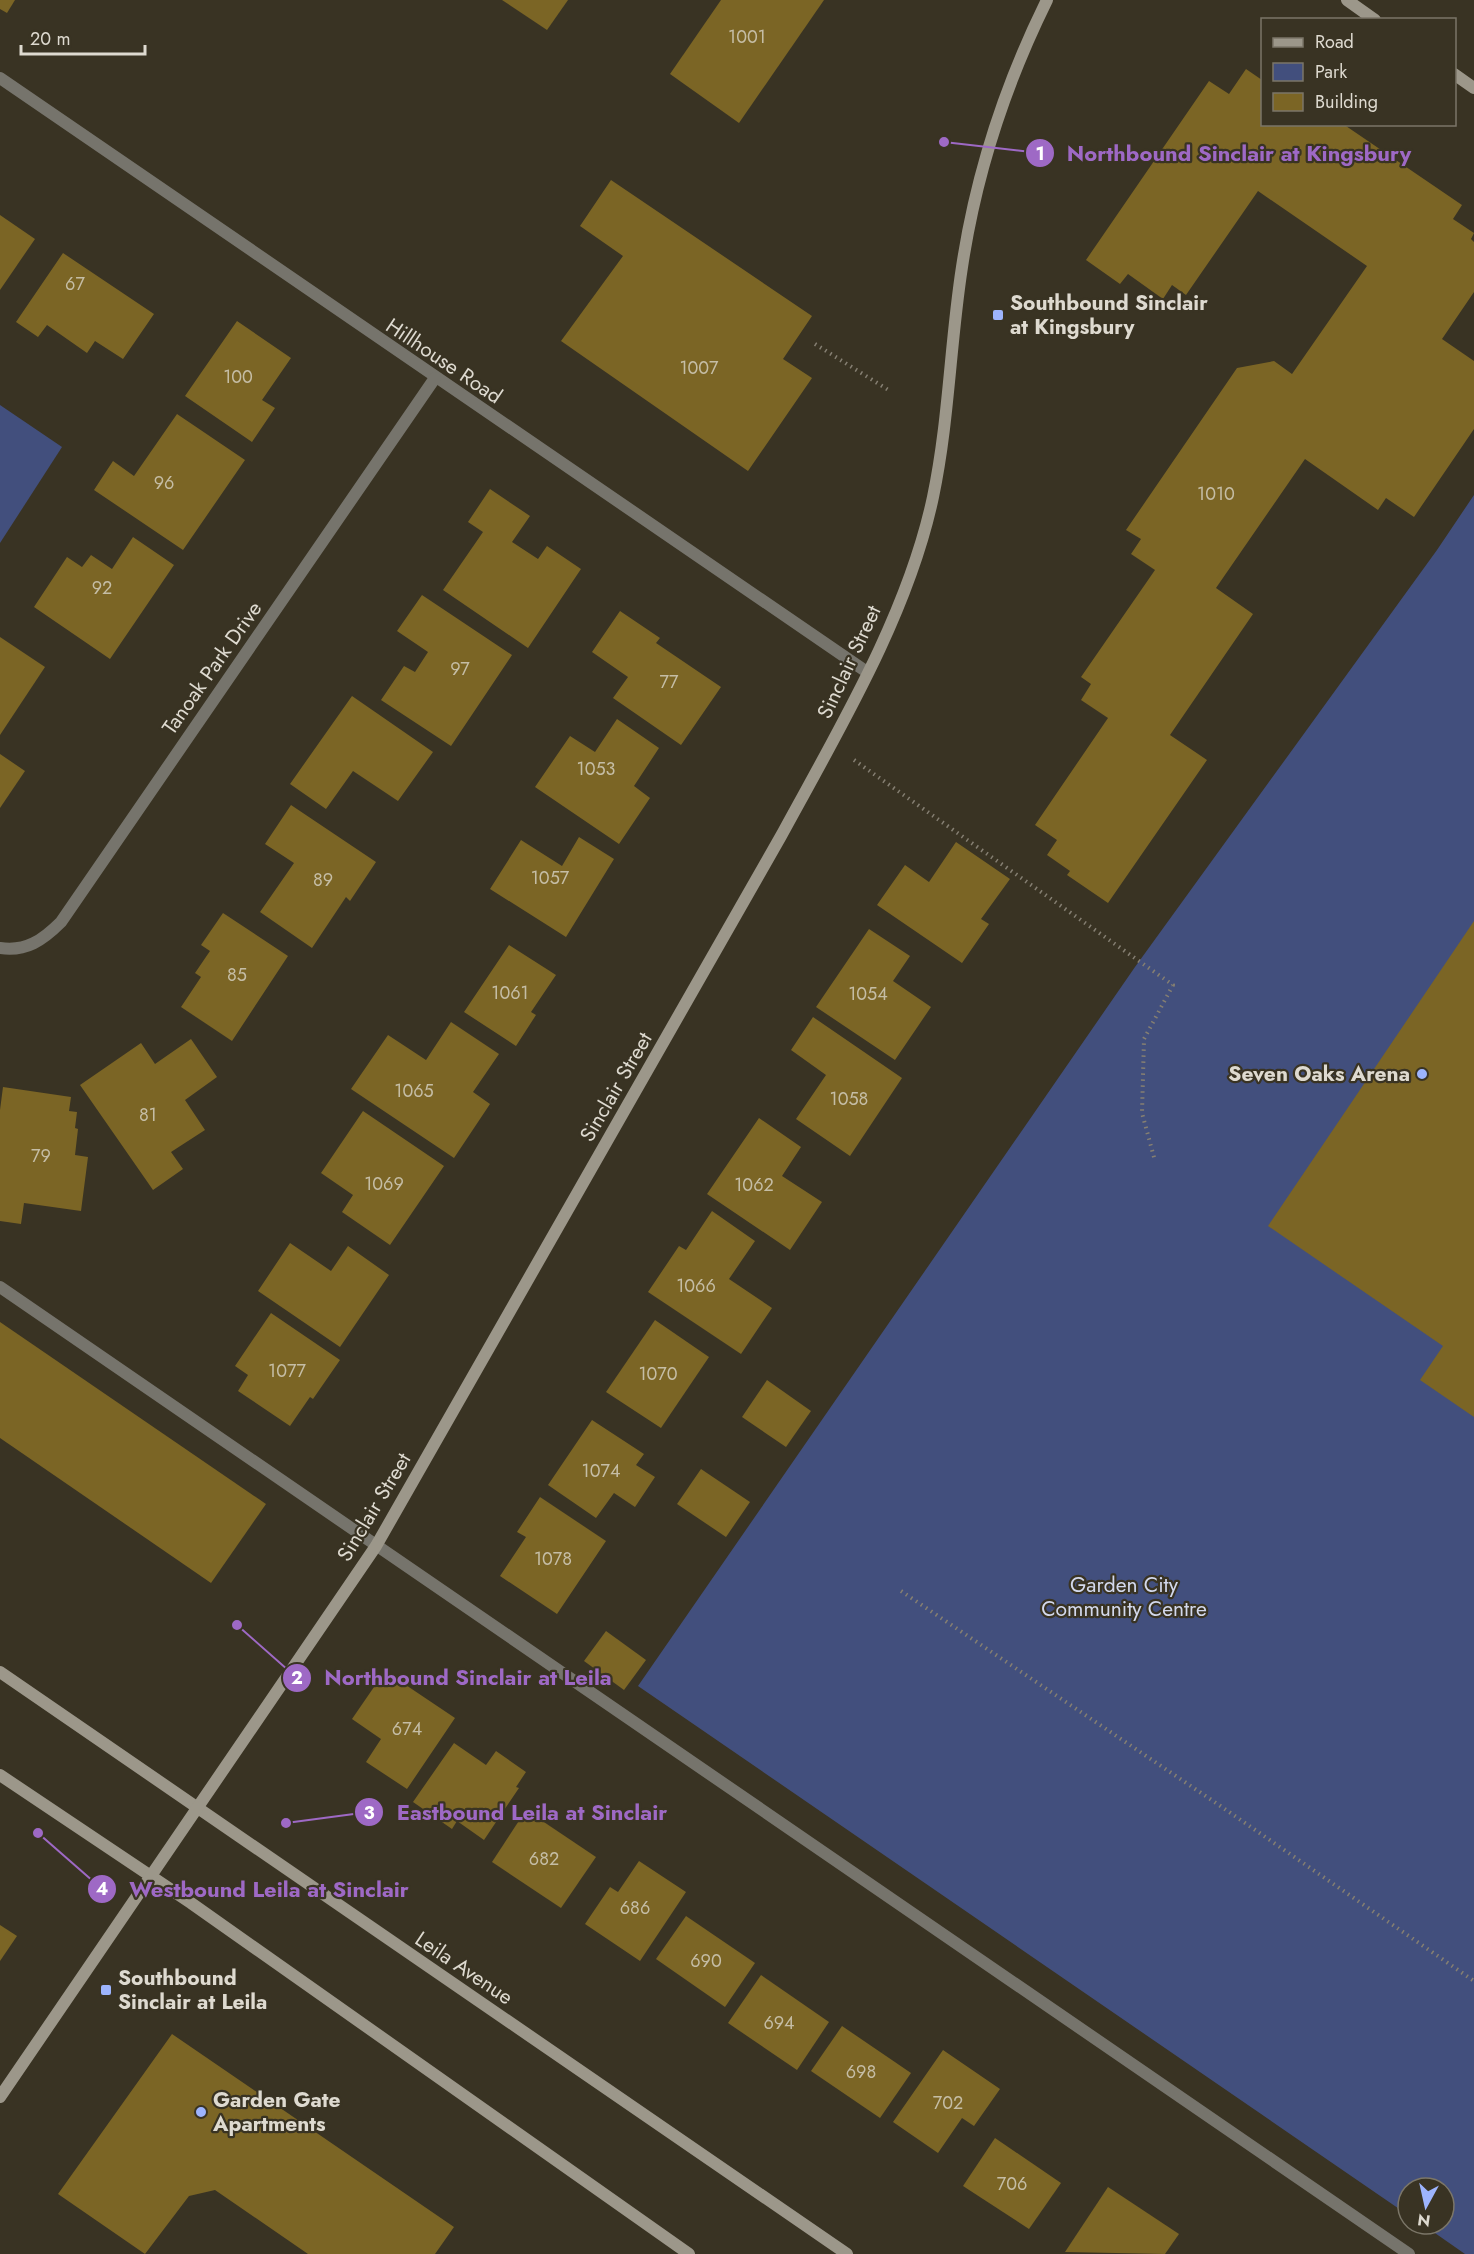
<svg xmlns="http://www.w3.org/2000/svg" width="1474" height="2254" viewBox="0 0 1474 2254" font-family="Jost,sans-serif">
	<style>
		.green { fill: #424f7d }
		.building { fill: #7b6525 }
		.lines { fill: none; stroke-linecap: round; stroke-linejoin: round }
		.path { stroke: #857f72; stroke-width: 4; stroke-dasharray: 1.5 4.5; stroke-linecap: butt }
		.lane { stroke: #76746c; stroke-width: 12 }
		.street { stroke: #76746c; stroke-width: 12 }
		.secondary { stroke: #9c978a; stroke-width: 12 }
		.poi-dot { fill: #9db4fd; stroke: #393323; stroke-width: 2 }
		.labels { text-anchor: middle; dominant-baseline: central; stroke-width: 4.5; stroke-linejoin: round; paint-order: stroke }
		.number-label { font-size: 18px; fill: #c5bda5 }
		.poi-label { font-size: 21px; font-weight: bold; fill: #dedad0; stroke: #393323; text-anchor: start }
		.street-label { font-size: 21px; fill: #dedad0; stroke: #393323 }
		.park-label { font-size: 21px; fill: #d3d9ed; stroke: #393323 }
		.leader { fill: none; stroke: #9e69c5; stroke-width: 2 }
		.callout-dot { fill: #9e69c5; stroke: #393323; stroke-width: 2 }
		.mark-label { font-size: 18px; text-anchor: middle; font-weight: bold; fill: #fff }
		.callout-label { font-size: 22px; text-anchor: middle; font-weight: bold; fill: #9e69c5; stroke: #393323; stroke-width: 4.5; stroke-linejoin: round; paint-order: stroke }
	</style>
	<rect width="100%" height="100%" fill="#393323"/>
	<!-- green -->
	<g class="green">
		<path d="M0,405L62,447L0,543Z"/>
		<path d="M1474,495V2254H1465L1422,2224H1444V2188H1408V2215L638,1686L1135,967L1437,550Z"/>
	</g>
	<!-- building -->
	<g class="building">
		<path d="M0,0H15L7,13L0,9Z"/>
		<path d="M502,0H568L547,30Z"/>
		<path d="M721,0H824L739,123L670,74Z"/>
		<path d="M1246,69L1262,80V124H1343L1462,205L1453,219L1474,233L1471,239L1474,242V292L1442,339L1474,361V429L1414,517L1386,498L1378,510L1305,459L1216,588L1253,614L1170,735L1207,760L1108,903L1067,875L1070,871L1047,855L1057,840L1035,825L1108,718L1081,700L1091,684L1081,677L1155,570L1131,554L1141,539L1126,530L1237,368L1274,361L1292,374L1367,266L1258,191L1186,295L1172,285L1163,299L1128,274L1120,284L1086,260L1209,81L1229,94Z"/>
		<path d="M611,180L812,316L783,359L812,378L748,471L561,341L623,256L580,226Z"/>
		<path d="M0,215L35,239L0,290Z"/>
		<path d="M63,253L154,314L123,359L95,341L87,353L47,325L38,337L16,322Z"/>
		<path d="M237,321L291,358L262,400L275,408L252,442L185,396Z"/>
		<path d="M177,414L245,460L183,550L94,490L113,461L134,476Z"/>
		<path d="M490,489L530,516L512,542L538,559L547,546L581,569L528,648L443,590L483,532L468,522Z"/>
		<path d="M133,537L174,565L110,659L34,607L67,557L82,567L91,555L112,569Z"/>
		<path d="M422,595L512,655L451,746L381,700L404,666L415,672L428,652L397,631Z"/>
		<path d="M620,611L660,638L656,643L721,687L681,745L613,698L628,677L592,652Z"/>
		<path d="M0,637L45,667L0,735Z"/>
		<path d="M352,696L433,752L398,801L353,771L326,809L290,784Z"/>
		<path d="M617,719L659,748L634,786L650,798L619,844L535,787L570,736L595,752Z"/>
		<path d="M0,754L25,771L0,808Z"/>
		<path d="M291,805L376,862L350,901L346,897L312,948L260,912L294,863L265,844Z"/>
		<path d="M579,837L614,859L566,937L490,889L521,840L562,866Z"/>
		<path d="M956,842L1010,879L981,919L989,924L962,963L877,905L905,865L929,882Z"/>
		<path d="M223,913L288,956L232,1041L181,1007L201,977L195,973L210,951L201,945Z"/>
		<path d="M1474,921V1417L1420,1380L1443,1346L1268,1226Z"/>
		<path d="M869,929L910,956L893,981L931,1007L895,1060L816,1007Z"/>
		<path d="M509,945L556,975L531,1012L536,1015L516,1046L464,1012Z"/>
		<path d="M813,1017L902,1078L850,1156L796,1119L826,1075L791,1050Z"/>
		<path d="M451,1022L499,1054L473,1092L490,1104L454,1158L351,1089L388,1035L426,1060Z"/>
		<path d="M191,1039L217,1077L185,1100L205,1130L171,1152L183,1169L153,1190L80,1085L141,1043L155,1064Z"/>
		<path d="M3,1087L71,1097L69,1111L77,1112L75,1128L78,1129L75,1155L88,1157L81,1211L24,1203L21,1224L0,1221V1110Z"/>
		<path d="M363,1111L444,1166L390,1245L342,1212L353,1195L321,1173Z"/>
		<path d="M759,1118L801,1147L782,1176L822,1202L790,1250L707,1194Z"/>
		<path d="M712,1211L755,1241L729,1279L772,1308L741,1354L648,1292L679,1246L686,1250Z"/>
		<path d="M290,1243L331,1271L348,1246L389,1275L340,1347L258,1291Z"/>
		<path d="M271,1313L340,1360L313,1399L310,1397L290,1426L238,1391L248,1375L235,1366Z"/>
		<path d="M655,1320L709,1357L661,1428L606,1392Z"/>
		<path d="M0,1322L266,1504L211,1583L0,1438Z"/>
		<path d="M767,1380L811,1411L786,1447L742,1417Z"/>
		<path d="M592,1420L644,1454L636,1465L655,1477L635,1507L614,1493L596,1518L548,1485Z"/>
		<path d="M701,1469L750,1502L726,1537L677,1504Z"/>
		<path d="M540,1497L606,1541L557,1614L500,1576L526,1537L517,1532Z"/>
		<path d="M606,1631L646,1660L624,1690L584,1661Z"/>
		<path d="M385,1671L455,1718L407,1789L366,1762L381,1739L352,1719Z"/>
		<path d="M454,1743L486,1765L496,1751L526,1772L516,1787L519,1788L484,1840L457,1821L452,1829L413,1802Z"/>
		<path d="M526,1810L596,1857L561,1908L492,1862Z"/>
		<path d="M639,1861L686,1892L640,1961L585,1924L610,1887L618,1892Z"/>
		<path d="M686,1916L755,1963L725,2007L656,1959Z"/>
		<path d="M0,1925L17,1936L0,1961Z"/>
		<path d="M761,1975L829,2022L797,2070L728,2023Z"/>
		<path d="M842,2026L911,2073L880,2118L811,2071Z"/>
		<path d="M172,2034L454,2227L435,2254H308L215,2190L189,2196L145,2254L58,2194Z"/>
		<path d="M943,2050L1000,2089L974,2126L962,2118L938,2153L893,2122Z"/>
		<path d="M995,2138L1061,2183L1029,2229L963,2186Z"/>
		<path d="M1108,2187L1179,2234L1165,2254L1065,2252Z"/>
	</g>
	<g class="lines">
		<!-- path -->
		<g class="path">
			<path d="M815,344L890,391"/>
			<path d="M854,760L1173,985L1144,1039L1142,1113L1155,1161"/>
			<path d="M901,1591L1219,1805L1474,1981"/>
		</g>
		<!-- lane -->
		<path class="lane" d="M0,1287L1409,2254"/>
		<!-- street -->
		<g class="street">
			<path d="M0,78L867,672"/>
			<path d="M0,948C26,952 43,940 61,922L435,378"/>
		</g>
		<!-- secondary -->
		<g class="secondary">
			<path d="M1347,0L1375,20"/>
			<path d="M1454,74L1474,88"/>
			<path d="M0,1672L847,2254"/>
			<path d="M0,1775L191,1903L689,2254"/>
			<path d="M0,2097L376,1546L781,836C838,731 908,615 933,497C949,421 950,344 962,267C976,174 1005,85 1047,0"/>
		</g>
	</g>
	<!-- markers -->
	<g class="poi-dot">
		<rect x="992" y="309" width="12" height="12" rx="3"/>
		<circle cx="1422" cy="1074" r="6"/>
		<rect x="100" y="1984" width="12" height="12" rx="3"/>
		<circle cx="201" cy="2112" r="6"/>
	</g>
	<g class="labels">
		<!-- number labels -->
		<g class="number-label">
			<text x="747" y="37">1001</text>
			<text x="75" y="284">67</text>
			<text x="699" y="368">1007</text>
			<text x="238" y="377">100</text>
			<text x="164" y="483">96</text>
			<text x="1216" y="494">1010</text>
			<text x="102" y="588">92</text>
			<text x="460" y="669">97</text>
			<text x="669" y="682">77</text>
			<text x="596" y="769">1053</text>
			<text x="550" y="878">1057</text>
			<text x="323" y="880">89</text>
			<text x="237" y="975">85</text>
			<text x="510" y="993">1061</text>
			<text x="868" y="994">1054</text>
			<text x="414" y="1091">1065</text>
			<text x="849" y="1099">1058</text>
			<text x="148" y="1115">81</text>
			<text x="41" y="1156">79</text>
			<text x="384" y="1184">1069</text>
			<text x="754" y="1185">1062</text>
			<text x="696" y="1286">1066</text>
			<text x="287" y="1371">1077</text>
			<text x="658" y="1374">1070</text>
			<text x="601" y="1471">1074</text>
			<text x="553" y="1559">1078</text>
			<text x="407" y="1729">674</text>
			<text x="544" y="1859">682</text>
			<text x="635" y="1908">686</text>
			<text x="706" y="1961">690</text>
			<text x="779" y="2023">694</text>
			<text x="861" y="2072">698</text>
			<text x="948" y="2103">702</text>
			<text x="1012" y="2184">706</text>
		</g>
		<!-- poi labels -->
		<g class="poi-label">
			<text x="1010" y="303">Southbound Sinclair<tspan x="1010" dy="24">at Kingsbury</tspan></text>
			<text x="1410" y="1074" text-anchor="end">Seven Oaks Arena</text>
			<text x="118" y="1978">Southbound<tspan x="118" dy="24">Sinclair at Leila</tspan></text>
			<text x="213" y="2100">Garden Gate<tspan x="213" dy="24">Apartments</tspan></text>
		</g>
		<!-- street labels -->
		<g class="street-label">
			<text transform="translate(444 361) rotate(34)">Hillhouse Road</text>
			<text transform="translate(849 662) rotate(-65)">Sinclair Street</text>
			<text transform="translate(212 668) rotate(-55)">Tanoak Park Drive</text>
			<text transform="translate(616 1087) rotate(-60)">Sinclair Street</text>
			<text transform="translate(374 1507) rotate(-59)">Sinclair Street</text>
			<text transform="translate(464 1968) rotate(34)">Leila Avenue</text>
		</g>
		<!-- park labels -->
		<g class="park-label">
			<text x="1124" y="1585">Garden City<tspan x="1124" dy="24">Community Centre</tspan></text>
		</g>
	</g>
	<!-- callouts -->
	<path class="leader" d="M944 142L1040 153M237 1625L297 1678M286 1823L369 1812M38 1833L102 1889"/>
	<g class="callout-dot">
		<circle cx="944" cy="142" r="6"/>
		<circle cx="237" cy="1625" r="6"/>
		<circle cx="286" cy="1823" r="6"/>
		<circle cx="38" cy="1833" r="6"/>
		<circle cx="1040" cy="153" r="15"/>
		<circle cx="297" cy="1678" r="15"/>
		<circle cx="369" cy="1812" r="15"/>
		<circle cx="102" cy="1889" r="15"/>
	</g>
	<g class="mark-label">
		<text x="1040" y="160">1</text>
		<text x="297" y="1684">2</text>
		<text x="369" y="1819">3</text>
		<text x="102" y="1895">4</text>
	</g>
	<g class="callout-label">
		<text x="1239" y="161">Northbound Sinclair at Kingsbury</text>
		<text x="468" y="1685">Northbound Sinclair at Leila</text>
		<text x="532" y="1820">Eastbound Leila at Sinclair</text>
		<text x="269" y="1897">Westbound Leila at Sinclair</text>
	</g>
	<!-- legend -->
	<rect x="1261" y="18" width="195" height="108" fill="#393323" stroke="#7b7668" stroke-width="1.5"/>
	<rect x="1273" y="38" width="30" height="9" fill="#9c978a" stroke="#7b7668" stroke-width="1.5"/>
	<text x="1315" y="48" font-size="18" fill="#dedad0">Road</text>
	<rect x="1273" y="63" width="30" height="18" fill="#424f7d" stroke="#7b7668" stroke-width="1.5"/>
	<text x="1315" y="78" font-size="18" fill="#dedad0">Park</text>
	<rect x="1273" y="93" width="30" height="18" fill="#7b6525" stroke="#7b7668" stroke-width="1.5"/>
	<text x="1315" y="108" font-size="18" fill="#dedad0">Building</text>
	<!-- north arrow -->
	<g transform="translate(1426 2206) rotate(188)"><circle r="28" fill="#393323" stroke="#7b7668" stroke-width="1.5"/>
	<path d="M0-4.5L10 22L0 15L-10 22Z" fill="#9db4fd"/>
	<text y="-9" font-size="16" font-weight="bold" text-anchor="middle" fill="#dedad0">N</text>
	</g>
	<!-- scale -->
	<path d="M21 45v9h124v-9" fill="none" stroke="#dedad0" stroke-width="3"/>
	<text x="30" y="45" font-size="18" fill="#dedad0" stroke="#393323" stroke-width="4.5" paint-order="stroke">20 m</text>
</svg>
